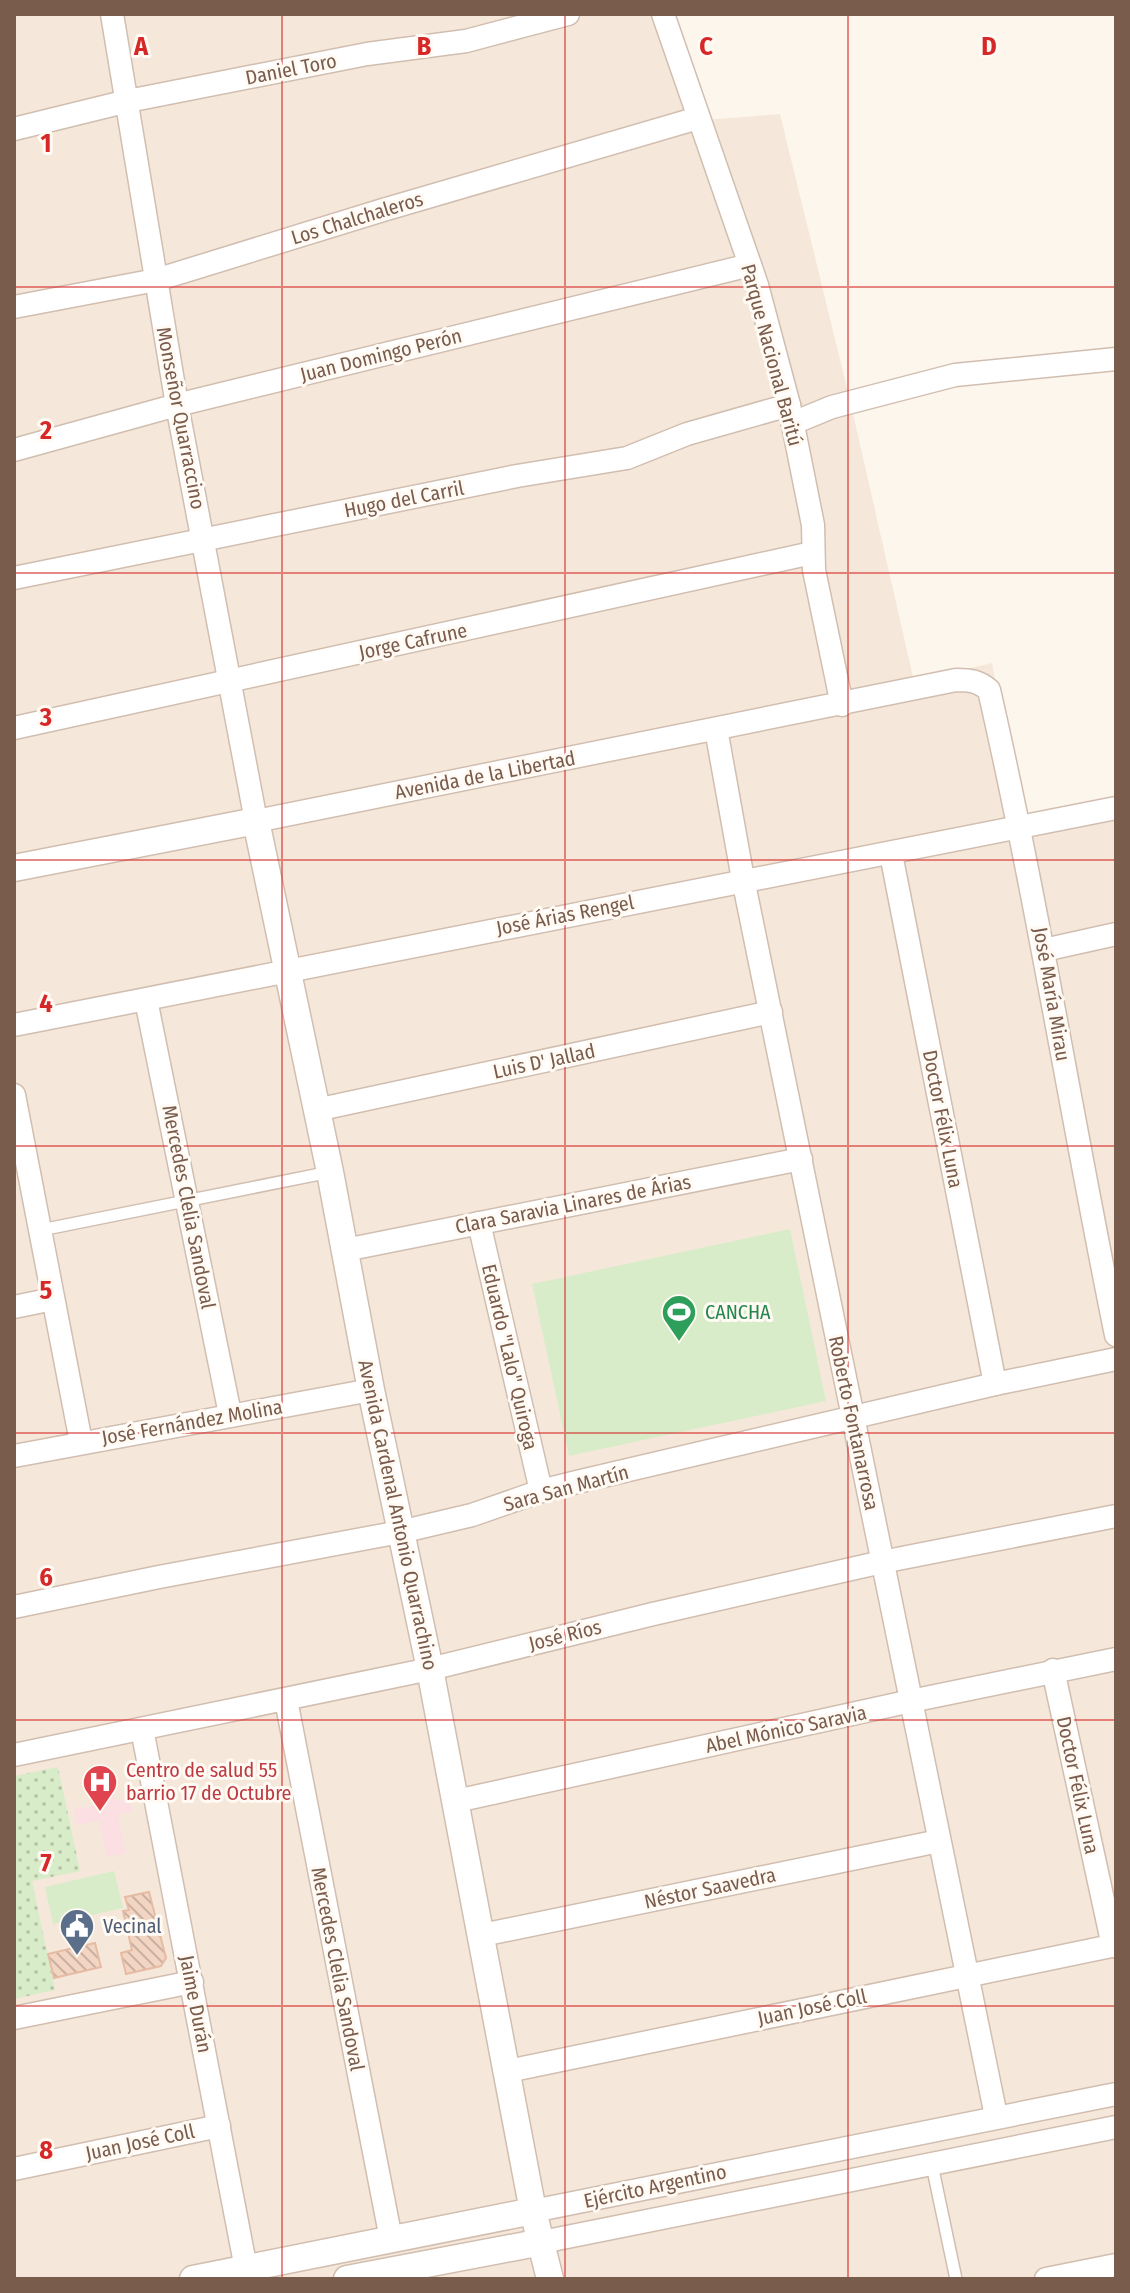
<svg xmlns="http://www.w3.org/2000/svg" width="1130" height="2293" viewBox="0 0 1130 2293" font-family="'Fira Sans Condensed',sans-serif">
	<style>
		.residential { fill: #f5e8da }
		.medical { fill: #fbdfe3 }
		.grass { fill: url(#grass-dots) }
		.pitch { fill: #d8ecc9 }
		.building { fill: url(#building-back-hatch); stroke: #e6bba3; stroke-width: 2 }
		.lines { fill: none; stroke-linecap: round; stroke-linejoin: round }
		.service-casing { stroke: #d1beb0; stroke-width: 14 }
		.minor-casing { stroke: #d1beb0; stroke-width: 25 }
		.tertiary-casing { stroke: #d1beb0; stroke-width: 29 }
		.service { stroke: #fff; stroke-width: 11 }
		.minor { stroke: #fff; stroke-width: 22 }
		.tertiary { stroke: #fff; stroke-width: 26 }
		.grid { fill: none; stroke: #d62828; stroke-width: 2; stroke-opacity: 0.55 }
		.labels { text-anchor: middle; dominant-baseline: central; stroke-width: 6; stroke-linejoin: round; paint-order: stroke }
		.street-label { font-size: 20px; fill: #7a5c4d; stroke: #fffaf3 }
		.leisure-label { font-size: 20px; fill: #27864d; stroke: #fffaf3; text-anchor: start }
		.health-label { font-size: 20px; fill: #be3a42; stroke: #fffaf3; text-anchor: start }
		.service-label { font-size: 20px; fill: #4e5e75; stroke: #fffaf3; text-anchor: start }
		.grid-label { font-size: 26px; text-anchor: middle; font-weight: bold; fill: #d62828; stroke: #fffaf3; stroke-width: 6; stroke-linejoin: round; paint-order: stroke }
	</style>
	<defs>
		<pattern id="grass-dots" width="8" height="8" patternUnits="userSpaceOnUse" patternTransform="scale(2)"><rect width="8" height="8" fill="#d8ecc9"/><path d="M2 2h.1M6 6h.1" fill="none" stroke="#b4c2a5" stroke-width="1.8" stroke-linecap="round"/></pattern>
		<pattern id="building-back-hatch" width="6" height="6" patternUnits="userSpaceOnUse" patternTransform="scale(2)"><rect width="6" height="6" fill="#f3d5c3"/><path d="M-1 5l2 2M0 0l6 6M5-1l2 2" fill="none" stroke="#cab0a1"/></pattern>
	</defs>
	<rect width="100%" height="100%" fill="#fdf6ec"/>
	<!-- residential -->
	<path class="residential" d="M14,14H668L705,120L780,114L848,392L914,681L992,663L1021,827L1116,813V2279H14Z"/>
	<!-- medical -->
	<path class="medical" d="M107,1767L115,1801L129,1799L132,1811L118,1815L126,1853L107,1857L99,1821L77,1825L74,1810L95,1805L88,1771Z"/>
	<!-- grass -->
	<path class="grass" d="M58,1767L80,1871L32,1881L55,1990L14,1999V1776Z"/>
	<!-- pitch -->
	<g class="pitch">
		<path d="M790,1229L826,1401L569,1456L532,1284Z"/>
		<path d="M114,1871L123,1908L53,1924L45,1887Z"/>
	</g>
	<!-- building -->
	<g class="building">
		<path d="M149,1892L166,1958L161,1966L126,1974L121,1953L132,1950L123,1911L129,1910L125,1897Z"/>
		<path d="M95,1943L101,1967L54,1978L48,1954Z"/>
	</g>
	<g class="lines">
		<!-- service casing -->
		<g class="service-casing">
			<g id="service">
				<path d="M41,1230L330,1172"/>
				<path d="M932,2165L956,2279"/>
			</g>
		</g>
		<!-- minor casing -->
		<g class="minor-casing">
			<g id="minor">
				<path d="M112,14L177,405L256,821L956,680C971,680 978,681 989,690C1038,904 1072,1120 1116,1335"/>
				<path d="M663,14L757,285L789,405L813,525L814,570L842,705"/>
				<path d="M14,129L128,101L367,54L466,41L568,14"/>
				<path d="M14,307L156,280L383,210L698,118"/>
				<path d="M793,423L832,407L955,375L1116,359"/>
				<path d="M14,450L177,405L750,265"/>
				<path d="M14,578L517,476L627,458L687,434L789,405"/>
				<path d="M14,728L812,553"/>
				<path d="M716,729L743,879L996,2116"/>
				<path d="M891,854L995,1384"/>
				<path d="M1044,950L1116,934"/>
				<path d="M146,1000L230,1414"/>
				<path d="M14,1025L1116,808"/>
				<path d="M14,1095L81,1442"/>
				<path d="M316,1110L771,1012"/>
				<path d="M479,1223L541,1491"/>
				<path d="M345,1250L801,1159"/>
				<path d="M14,1307L53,1299"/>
				<path d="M14,1456L371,1390"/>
				<path d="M14,1607L159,1577L400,1532L472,1515L541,1491L577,1482L995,1384L1116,1359"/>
				<path d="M1053,1670L1113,1946"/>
				<path d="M286,1700L391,2239"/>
				<path d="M142,1729L248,2279"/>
				<path d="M14,1755L430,1669L653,1614L882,1562L1116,1516"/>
				<path d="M456,1801L911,1701L1116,1659"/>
				<path d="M482,1935L939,1841"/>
				<path d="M14,2018L192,1982"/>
				<path d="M508,2071L1116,1945"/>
				<path d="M14,2169L219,2126"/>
				<path d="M533,2211L1116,2094"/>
				<path d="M542,2242L1116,2127"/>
				<path d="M1046,2279L1116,2265"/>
			</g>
		</g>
		<!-- tertiary casing -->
		<g class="tertiary-casing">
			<g id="tertiary">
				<path d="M14,868L256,821L330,1172L371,1390L430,1669L533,2211L550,2279"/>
				<path d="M193,2279L533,2211"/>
				<path d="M347,2279L542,2242"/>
			</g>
		</g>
		<!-- service -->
		<use href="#service" class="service"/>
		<!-- minor -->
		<use href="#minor" class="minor"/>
		<!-- tertiary -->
		<use href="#tertiary" class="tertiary"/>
	</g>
	<!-- grid -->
	<path class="grid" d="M282,14V2279M565,14V2279M848,14V2279M14,287H1116M14,573H1116M14,860H1116M14,1146H1116M14,1433H1116M14,1720H1116M14,2006H1116"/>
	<!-- icons -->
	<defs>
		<g id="stadium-pin" transform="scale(1.8)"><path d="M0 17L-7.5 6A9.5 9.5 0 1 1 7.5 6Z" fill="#2e9e5b" stroke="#fffaf3"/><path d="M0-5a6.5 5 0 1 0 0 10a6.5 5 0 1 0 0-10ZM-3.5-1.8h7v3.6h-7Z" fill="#fff"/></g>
		<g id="hospital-pin" transform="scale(1.8)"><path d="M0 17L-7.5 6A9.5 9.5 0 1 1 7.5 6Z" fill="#e0444e" stroke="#fffaf3"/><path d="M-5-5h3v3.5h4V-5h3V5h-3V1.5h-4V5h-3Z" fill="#fff"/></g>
		<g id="civic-pin" transform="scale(1.8)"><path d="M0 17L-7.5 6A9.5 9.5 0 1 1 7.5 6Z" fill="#5c6f8a" stroke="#fffaf3"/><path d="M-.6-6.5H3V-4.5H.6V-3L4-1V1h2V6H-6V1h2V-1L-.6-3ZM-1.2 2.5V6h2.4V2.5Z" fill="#fff"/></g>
	</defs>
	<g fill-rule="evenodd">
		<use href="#stadium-pin" x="679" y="1312"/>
		<use href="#hospital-pin" x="100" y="1782"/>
		<use href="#civic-pin" x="77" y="1926"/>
	</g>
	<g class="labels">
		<!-- street labels -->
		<g class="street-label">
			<text transform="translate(291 69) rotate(-11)">Daniel Toro</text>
			<text transform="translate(357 218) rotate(-17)">Los Chalchaleros</text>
			<text transform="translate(381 355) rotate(-14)">Juan Domingo Perón</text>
			<text transform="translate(772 355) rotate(75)">Parque Nacional Baritú</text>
			<text transform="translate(181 418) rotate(79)">Monseñor Quarraccino</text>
			<text transform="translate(404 499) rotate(-11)">Hugo del Carril</text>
			<text transform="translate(413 641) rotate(-12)">Jorge Cafrune</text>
			<text transform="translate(485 775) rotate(-11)">Avenida de la Libertad</text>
			<text transform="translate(565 915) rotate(-11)">José Árias Rengel</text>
			<text transform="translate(1052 994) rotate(80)">José María Mirau</text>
			<text transform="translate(544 1061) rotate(-12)">Luis D' Jallad</text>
			<text transform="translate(943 1119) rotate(79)">Doctor Félix Luna</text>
			<text transform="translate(573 1204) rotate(-11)">Clara Saravia Linares de Árias</text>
			<text transform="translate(189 1207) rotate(79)">Mercedes Clelia Sandoval</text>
			<text transform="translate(510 1357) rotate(77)">Eduardo "Lalo" Quiroga</text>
			<text transform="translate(192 1422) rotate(-10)">José Fernández Molina</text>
			<text transform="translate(854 1423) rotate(78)">Roberto Fontanarrosa</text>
			<text transform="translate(566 1488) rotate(-15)">Sara San Martín</text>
			<text transform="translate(398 1515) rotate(78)">Avenida Cardenal Antonio Quarrachino</text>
			<text transform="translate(565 1635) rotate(-14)">José Ríos</text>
			<text transform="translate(786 1729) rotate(-12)">Abel Mónico Saravia</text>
			<text transform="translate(1078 1785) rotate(78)">Doctor Félix Luna</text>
			<text transform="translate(710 1888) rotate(-12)">Néstor Saavedra</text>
			<text transform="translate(338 1969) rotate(79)">Mercedes Clelia Sandoval</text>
			<text transform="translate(196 2004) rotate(79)">Jaime Durán</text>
			<text transform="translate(812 2007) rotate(-12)">Juan José Coll</text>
			<text transform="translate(140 2142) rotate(-12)">Juan José Coll</text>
			<text transform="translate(655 2186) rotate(-12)">Ejército Argentino</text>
		</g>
		<!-- leisure labels -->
		<g class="leisure-label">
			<text x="705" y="1312">CANCHA</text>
		</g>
		<!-- health labels -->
		<g class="health-label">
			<text x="126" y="1770">Centro de salud 55<tspan x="126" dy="23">barrio 17 de Octubre</tspan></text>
		</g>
		<!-- service labels -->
		<g class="service-label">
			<text x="103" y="1926">Vecinal</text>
		</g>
	</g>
	<g class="grid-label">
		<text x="141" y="55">A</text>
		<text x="424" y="55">B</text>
		<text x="706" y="55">C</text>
		<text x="989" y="55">D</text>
		<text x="46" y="152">1</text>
		<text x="46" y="439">2</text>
		<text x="46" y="726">3</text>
		<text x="46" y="1012">4</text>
		<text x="46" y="1299">5</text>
		<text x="46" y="1586">6</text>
		<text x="46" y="1872">7</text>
		<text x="46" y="2159">8</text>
	</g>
	<!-- border -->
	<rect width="1130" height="2293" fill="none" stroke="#7a5c4d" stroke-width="32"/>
</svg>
